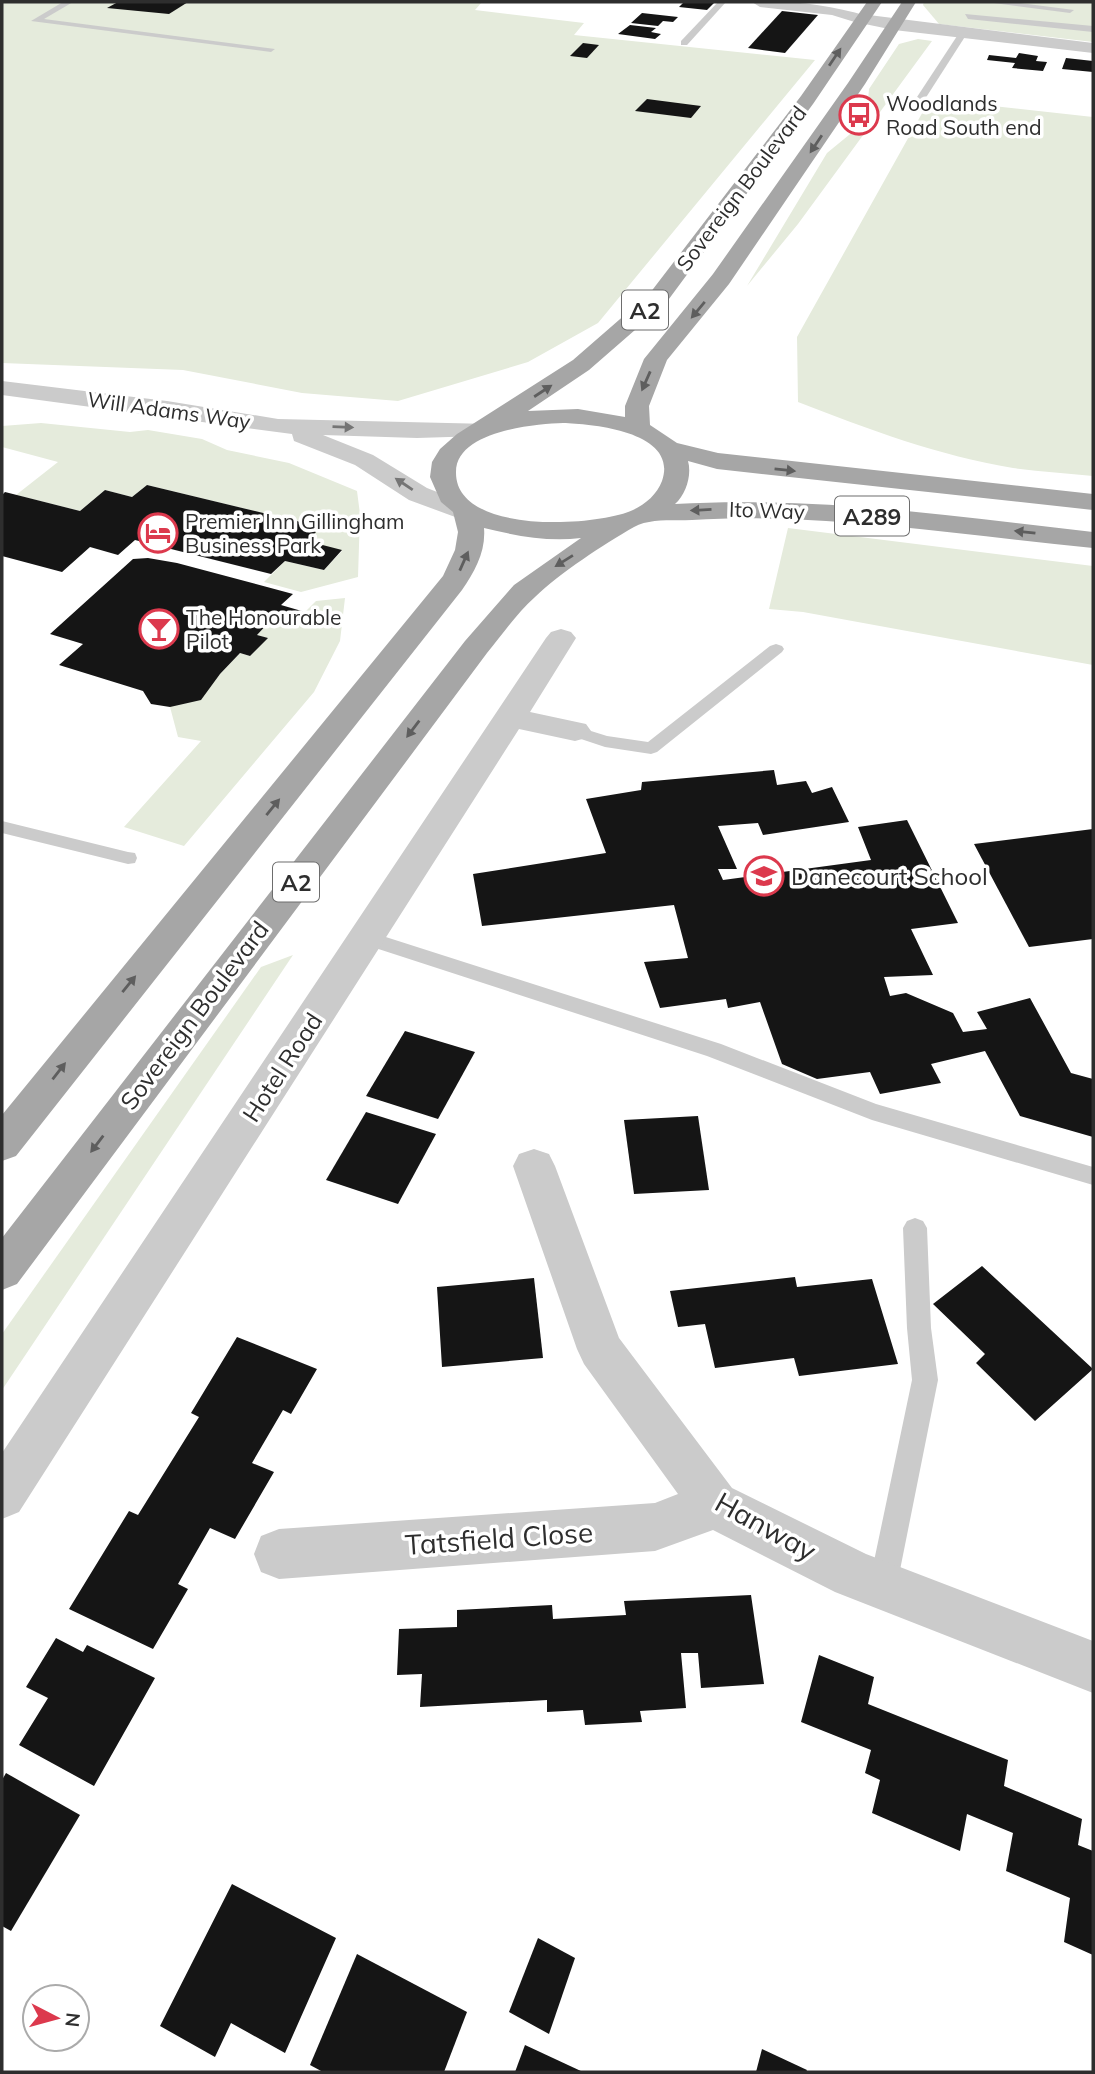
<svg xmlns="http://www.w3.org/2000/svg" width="1095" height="2074" viewBox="0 0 1095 2074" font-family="Mulish,sans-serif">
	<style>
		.green { fill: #e5ebdc }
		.building { fill: #151515 }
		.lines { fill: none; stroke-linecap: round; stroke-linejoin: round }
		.service { fill: #cbcbcb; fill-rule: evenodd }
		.minor { fill: #cbcbcb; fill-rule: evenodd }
		.tertiary { fill: #cbcbcb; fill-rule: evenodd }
		.primary { fill: #a6a6a6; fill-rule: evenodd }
		.oneway { fill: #5e5e5e }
		.oneway2 { fill: #757575 }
		.labels { text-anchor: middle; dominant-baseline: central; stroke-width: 7; stroke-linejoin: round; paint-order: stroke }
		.far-poi-label { font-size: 21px; fill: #2e2e2e; stroke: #fff; text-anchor: start }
		.far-street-label { font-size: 21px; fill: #2e2e2e; stroke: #fff }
		.shield { fill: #fff; stroke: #6d6d6d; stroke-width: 2 }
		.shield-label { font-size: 23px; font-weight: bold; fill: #2e2e2e }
		.poi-label { font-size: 24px; fill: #2e2e2e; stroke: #fff; text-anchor: start }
		.street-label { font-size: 24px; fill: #2e2e2e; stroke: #fff }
		.near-street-label { font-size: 28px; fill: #2e2e2e; stroke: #fff }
	</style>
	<rect width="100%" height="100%" fill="#fff"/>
	<!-- green -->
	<g class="green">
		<path d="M2,2H482L475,10L584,23L574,35L815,60L598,323L528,362L398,401L302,393L183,370L2,363Z"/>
		<path d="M924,2H1093V42L939,24L923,5Z"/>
		<path d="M918,39L932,41L798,224L747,286L827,153L855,130L867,112L869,89L899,44Z"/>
		<path d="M930,99L1093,117V476C1067,473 1040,472 1013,468C940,456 867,429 798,402L797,337Z"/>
		<path d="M41,423L130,432L148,430L202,439L227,450L289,463L357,491L360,514L358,577L301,592L264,582L285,561L324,570L342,551L307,541L320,527L147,485L132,497L105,490L80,511L16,495L58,462L2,447V426Z"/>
		<path d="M788,528L1093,566V665L803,612L769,609Z"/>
		<path d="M345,598L340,641L314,692L184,846L124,827L201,741L178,737L170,707L220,674L240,653L250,656L267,638L257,635L271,620L292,625L316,601Z"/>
		<path d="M293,955L2,1390V1334L261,967Z"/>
	</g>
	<!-- building -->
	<g class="building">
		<path d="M118,2H188L169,14L107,8Z"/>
		<path d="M684,2H715L707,10L679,7Z"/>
		<path d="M782,11L818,15L785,53L748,48Z"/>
		<path d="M642,13L678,17L673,22L663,21L658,26L631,23Z"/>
		<path d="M630,25L656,28L651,32L661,34L655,39L618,34Z"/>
		<path d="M583,43L599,45L587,58L570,56Z"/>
		<path d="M1019,53L1038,56L1036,61L1047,62L1043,71L1012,68L1015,63L987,60L989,55L1016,58Z"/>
		<path d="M1066,58L1093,61V72L1062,69Z"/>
		<path d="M647,99L701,106L691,118L635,111Z"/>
		<path d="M147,485L321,527L307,541L342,550L324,570L285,561L271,574L135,540L118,555L90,547L62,572L2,556V495L5,492L80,511L105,490L132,497Z"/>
		<path d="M148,558L177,563L293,594L281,605L305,612L292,625L271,620L257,635L268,638L250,656L240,653L220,674L201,700L170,707L151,704L143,691L59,665L83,644L50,634L133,559Z"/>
		<path d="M774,770L777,785L806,781L812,793L832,787L849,822L763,835L758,823L718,826L737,869H718L723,880L871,860L858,827L907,820L958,923L911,929L933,975L884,977L890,996L906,993L953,1013L963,1032L987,1029L977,1012L1030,998L1071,1073L1093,1079V1137L1020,1116L985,1051L931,1064L941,1083L880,1094L870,1072L817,1079L782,1064L760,1002L728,1008L726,999L660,1008L644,962L688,958L674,905L482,926L473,874L606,853L586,799L641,790L642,782Z"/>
		<path d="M1093,829V939L1029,947L974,844Z"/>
		<path d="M405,1031L475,1052L438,1119L366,1096Z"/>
		<path d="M366,1112L436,1134L398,1204L326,1180Z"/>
		<path d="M698,1116L709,1190L634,1194L624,1120Z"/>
		<path d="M982,1266L1093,1369L1035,1421L976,1363L985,1354L933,1304Z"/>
		<path d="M795,1277L797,1287L872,1279L898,1364L799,1376L794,1358L715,1368L705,1324L678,1327L670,1291Z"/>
		<path d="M534,1278L543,1358L442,1367L437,1287Z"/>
		<path d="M237,1337L317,1369L291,1414L283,1410L252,1463L274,1472L235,1539L210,1528L178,1584L188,1589L153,1649L69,1609L129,1511L138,1515L199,1417L191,1413Z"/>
		<path d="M751,1595L764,1684L701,1688L698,1653H681L686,1708L640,1711L642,1722L585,1725L583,1710L547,1712V1700L420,1707L422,1674L397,1675L399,1629L457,1627V1610L552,1605L553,1619L626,1615L624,1601Z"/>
		<path d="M56,1638L83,1652L87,1645L155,1678L94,1786L19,1745L48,1698L26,1687Z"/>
		<path d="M819,1655L874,1677L868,1704L1008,1760L1004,1786L1082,1819L1078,1845L1093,1851V1955L1064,1942L1070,1898L1006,1871L1013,1833L967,1814L960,1851L872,1813L880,1780L865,1773L871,1750L801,1722Z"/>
		<path d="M6,1773L80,1815L11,1931L2,1926V1780Z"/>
		<path d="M232,1884L336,1938L285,2053L231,2023L215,2057L160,2026Z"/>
		<path d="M538,1938L575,1958L549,2034L509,2012Z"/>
		<path d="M357,1954L467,2012L444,2072H323L310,2065Z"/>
		<path d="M525,2045L583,2072H515Z"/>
		<path d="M762,2049L807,2070L806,2072H756Z"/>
	</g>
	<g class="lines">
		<!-- service -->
		<g class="service">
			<path d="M63,2H73L44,19L275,49L271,52L31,21Z"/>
			<path d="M718,2H726L687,45H681V41Z"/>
			<path d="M986,2H1013L1074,10L1070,13Z"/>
			<path d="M965,14L1093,26V32L968,19Z"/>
			<path d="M961,30L968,32L925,99H919L917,97Z"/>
			<path d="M776,644L782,646L784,649L782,652L657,752L651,754L605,747L569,735L566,731L575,726L607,736L648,742L770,646Z"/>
			<path d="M2,821L128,852L135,853L137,858L135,863L128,864L2,833Z"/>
			<path d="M367,931L721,1044L876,1104L1093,1167V1185L872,1120L707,1056L360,943L357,938L360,933Z"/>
			<path d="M915,1218L923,1221L927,1228L931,1328L938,1380L897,1585L893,1595L883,1599L873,1595L869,1585L912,1380L907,1328L903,1228L907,1221Z"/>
		</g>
		<!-- minor -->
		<g class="minor">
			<path d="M752,2C792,0 829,5 867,16L869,19L861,24L832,15L760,7Z"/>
			<path d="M2,381L167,401L278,419L490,424L493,429L490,434L481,436L417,438L323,435L373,455L427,488L475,507L479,513L475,519L466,521L409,500L355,465L294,441L292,434L2,395Z"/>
			<path d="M561,629L571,632L576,638L530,712L586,724L591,731L586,738L575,741L519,729L19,1512L2,1519V1453L546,638L551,632Z"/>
			<path d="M534,1149L549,1154L555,1166L619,1338L732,1488L866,1554L1093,1641V1693L835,1592L713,1530L655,1551L279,1579L261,1572L254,1554L261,1536L279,1529L655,1503L678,1494L584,1364L577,1349L513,1166L519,1154Z"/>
		</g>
		<!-- tertiary -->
		<path class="tertiary" d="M861,14L1093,43V53L894,30L855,22L853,19L855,16Z"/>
		<!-- primary -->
		<path class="primary" d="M867,2H882L813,104L666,303L589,370L528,411L578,409L625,417V406L644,359L713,274L848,83L902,2H916L865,84L729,284L667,360L649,406L650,425L677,443L718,453L1093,494V510L717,469L688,461C692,475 686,494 675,504C815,496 954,516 1093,532V548C960,535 826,512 692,520C674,521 650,518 634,527C604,544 560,573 535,597C517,613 502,635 487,653L17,1284L2,1290V1238L465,641L514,585L581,538C548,542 517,536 484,528C486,551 475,571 462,590L16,1156L2,1161V1115L443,576L455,550L458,532L453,512L441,502L430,477L432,462L440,449L457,434L573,360L650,293L801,96ZM563,423C594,424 679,432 662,481C657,494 646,504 633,510C596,527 455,535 456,472C456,431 534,424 563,423Z"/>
	</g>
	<!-- one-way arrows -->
	<defs><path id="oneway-solid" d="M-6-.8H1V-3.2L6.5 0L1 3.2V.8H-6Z" transform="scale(1.75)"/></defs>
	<g class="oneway">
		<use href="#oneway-solid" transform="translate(835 57) rotate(-56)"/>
		<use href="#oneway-solid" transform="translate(816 144) rotate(124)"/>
		<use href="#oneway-solid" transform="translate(698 310) rotate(130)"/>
		<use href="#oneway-solid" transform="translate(646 381) rotate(114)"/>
		<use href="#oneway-solid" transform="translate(543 391) rotate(-33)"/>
		<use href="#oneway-solid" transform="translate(785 470) rotate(6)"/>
		<use href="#oneway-solid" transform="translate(701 510) rotate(177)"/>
		<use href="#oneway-solid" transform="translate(1025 532) rotate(-174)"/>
		<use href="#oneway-solid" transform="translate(464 561) rotate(-66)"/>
		<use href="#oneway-solid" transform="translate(564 561) rotate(148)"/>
		<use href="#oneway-solid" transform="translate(413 729) rotate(127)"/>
		<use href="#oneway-solid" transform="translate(273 807) rotate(-51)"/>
		<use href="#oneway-solid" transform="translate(129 984) rotate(-51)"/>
		<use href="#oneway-solid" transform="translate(59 1071) rotate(-52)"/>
		<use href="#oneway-solid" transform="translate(97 1144) rotate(127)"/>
	</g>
	<g class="oneway2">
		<use href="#oneway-solid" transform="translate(343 427) rotate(2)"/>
		<use href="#oneway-solid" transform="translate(404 484) rotate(-146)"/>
	</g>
	<!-- icons -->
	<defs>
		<g id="bus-ring" transform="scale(2.0125)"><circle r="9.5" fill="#fff" stroke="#dc394d" stroke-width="1.5"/><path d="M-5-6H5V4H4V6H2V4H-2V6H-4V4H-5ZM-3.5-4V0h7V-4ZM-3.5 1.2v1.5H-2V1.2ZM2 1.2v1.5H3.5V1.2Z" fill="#dc394d"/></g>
		<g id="hotel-ring" transform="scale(2.0125)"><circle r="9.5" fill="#fff" stroke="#dc394d" stroke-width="1.5"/><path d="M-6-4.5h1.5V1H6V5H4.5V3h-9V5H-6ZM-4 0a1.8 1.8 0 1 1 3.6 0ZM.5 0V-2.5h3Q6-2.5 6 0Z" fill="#dc394d"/></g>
		<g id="bar-ring" transform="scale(2.0125)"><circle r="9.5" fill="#fff" stroke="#dc394d" stroke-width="1.5"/><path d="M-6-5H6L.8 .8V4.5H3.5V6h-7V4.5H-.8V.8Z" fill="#dc394d"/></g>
		<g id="school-ring" transform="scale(2.0125)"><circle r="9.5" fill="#fff" stroke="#dc394d" stroke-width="1.5"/><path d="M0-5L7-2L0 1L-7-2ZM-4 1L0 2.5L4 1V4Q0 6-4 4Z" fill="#dc394d"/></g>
	</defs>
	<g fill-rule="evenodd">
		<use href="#bus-ring" x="859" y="115"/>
		<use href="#hotel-ring" x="158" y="533"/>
		<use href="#bar-ring" x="159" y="629"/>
		<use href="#school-ring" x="764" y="876"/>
	</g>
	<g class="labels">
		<!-- far-poi labels -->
		<g class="far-poi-label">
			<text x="886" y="103">Woodlands<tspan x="886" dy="24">Road South end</tspan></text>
			<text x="185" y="521">Premier Inn Gillingham<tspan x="185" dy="24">Business Park</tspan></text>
			<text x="186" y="617">The Honourable<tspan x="186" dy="24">Pilot</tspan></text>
		</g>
		<!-- far-street labels -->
		<g class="far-street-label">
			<text transform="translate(741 188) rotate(-53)">Sovereign Boulevard</text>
			<text transform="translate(169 410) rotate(8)">Will Adams Way</text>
			<text transform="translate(767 510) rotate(2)">Ito Way</text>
		</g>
		<!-- shield labels -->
		<g class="shield">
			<rect x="622" y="290.5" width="46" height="39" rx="5"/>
			<rect x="835" y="496.5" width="74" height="39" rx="5"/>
			<rect x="273" y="862.5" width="46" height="39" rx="5"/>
		</g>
		<g class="shield-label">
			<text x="645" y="310">A2</text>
			<text x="872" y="516">A289</text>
			<text x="296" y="882">A2</text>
		</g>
		<!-- poi labels -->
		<g class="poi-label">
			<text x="791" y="876">Danecourt School</text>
		</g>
		<!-- street labels -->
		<g class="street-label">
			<text transform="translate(194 1015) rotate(-53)">Sovereign Boulevard</text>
			<text transform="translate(282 1067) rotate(-57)">Hotel Road</text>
		</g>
		<!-- near-street labels -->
		<g class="near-street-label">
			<text transform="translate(766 1526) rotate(29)">Hanway</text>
			<text transform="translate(499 1538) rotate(-4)">Tatsfield Close</text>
		</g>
	</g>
	<!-- border -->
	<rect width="1095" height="2074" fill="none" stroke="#2e2e2e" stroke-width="7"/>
	<!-- north arrow -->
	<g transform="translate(56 2018) rotate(96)"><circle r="33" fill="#ffffff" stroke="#ababab" stroke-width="2"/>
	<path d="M0-5L12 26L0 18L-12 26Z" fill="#dc394d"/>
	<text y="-10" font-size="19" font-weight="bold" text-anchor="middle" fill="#2e2e2e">N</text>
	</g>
</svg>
